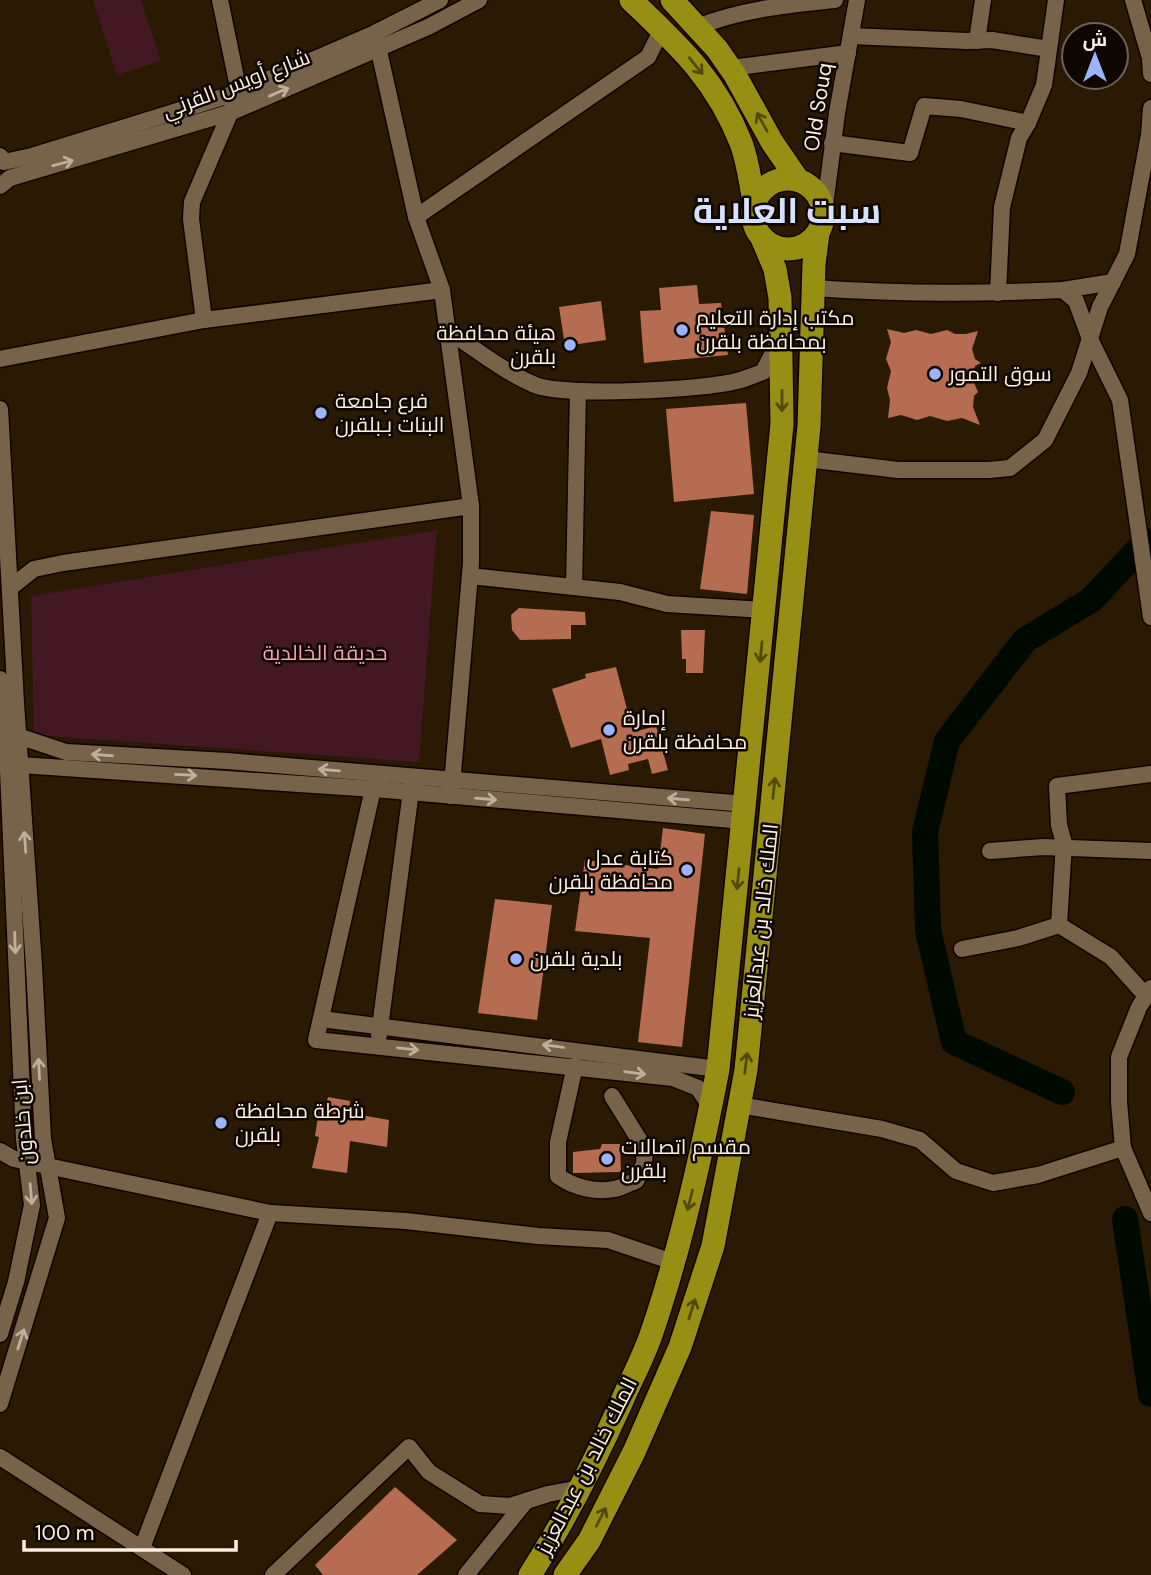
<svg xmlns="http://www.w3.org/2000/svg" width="1151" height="1575" viewBox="0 0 1151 1575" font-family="'DM Sans',Cairo,sans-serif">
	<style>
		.green { fill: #431823 }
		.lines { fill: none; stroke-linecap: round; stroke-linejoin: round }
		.river { stroke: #000900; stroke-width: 26 }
		.building { fill: #b66c51 }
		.minor-casing { stroke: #110400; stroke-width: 19 }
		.highway-casing { stroke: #110400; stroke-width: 26 }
		.minor { stroke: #76634a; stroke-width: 16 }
		.highway { stroke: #968f13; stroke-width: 23 }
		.oneway { stroke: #524a0a }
		.oneway2 { stroke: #bfb09d }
		.poi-dot { fill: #9cb4fd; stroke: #0d0601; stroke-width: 2.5 }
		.labels { text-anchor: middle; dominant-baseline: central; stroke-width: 5; stroke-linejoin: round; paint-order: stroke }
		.street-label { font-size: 21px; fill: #fbefe1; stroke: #0d0601 }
		.poi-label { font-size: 21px; fill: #fbefe1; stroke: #0d0601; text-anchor: start }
		.park-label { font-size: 21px; fill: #faa1b1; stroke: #0d0601 }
		.town-label { font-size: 35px; font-weight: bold; fill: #d7e1fd; stroke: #0d0601 }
	</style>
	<rect width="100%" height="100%" fill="#2a1903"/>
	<!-- green -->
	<g class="green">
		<path d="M93,0H141L161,61L117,75Z"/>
		<path d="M437,530L419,762L34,735L31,596Z"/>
	</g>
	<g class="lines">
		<!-- river -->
		<g class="river">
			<path d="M1062,1092L954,1042L928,930L925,832L947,741L1025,640L1091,600L1137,551L1151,541"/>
			<path d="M1125,1219L1151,1394"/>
		</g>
	</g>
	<!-- building -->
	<g class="building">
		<path d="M697,285L699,304L721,303L728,355L644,363L640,311L661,310L659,288Z"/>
		<path d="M601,301L606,340L565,346L559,307Z"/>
		<path d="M887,329L904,333L916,330L931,334L947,330L955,334H966L978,331L972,349L975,359L981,363L975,366L972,378L978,392L974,396L973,407L980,425L962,418L947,421L930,416L917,420L901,415L888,418L890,400L887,388L891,371L886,359L891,342Z"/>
		<path d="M746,403L754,494L674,502L666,409Z"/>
		<path d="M711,511L754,515L747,594L700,589Z"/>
		<path d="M519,608L585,612L586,625H571V639L520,640L512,630L511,615Z"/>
		<path d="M681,630H705L703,673H686V659H682Z"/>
		<path d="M616,667L633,732L656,726L668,770L652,774L648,759L628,764L629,770L610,775L601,739L571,748L552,689L586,678L585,674Z"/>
		<path d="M663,828L705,834L682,1047L638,1042L650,938L575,931L585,860L658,869Z"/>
		<path d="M495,899L552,905L537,1020L478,1013Z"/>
		<path d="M328,1097L350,1101L349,1113L389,1120L387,1147L350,1141L347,1173L312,1168L319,1137L315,1136L320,1104L326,1105Z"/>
		<path d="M602,1144H620L621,1172L573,1173V1152L600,1149Z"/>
		<path d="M395,1487L457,1540L417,1575H323L315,1565Z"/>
	</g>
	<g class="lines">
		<!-- minor casing -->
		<g class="minor-casing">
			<g id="minor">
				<path d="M1133,0L1150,58L1151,74"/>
				<path d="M697,27C742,9 788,5 835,0"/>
				<path d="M375,33L416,217L442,290L471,506V563L451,796"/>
				<path d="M851,36L967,41L992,40L1049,49"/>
				<path d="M977,41L983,0"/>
				<path d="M731,68L848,53"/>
				<path d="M832,143L910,153L924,106L961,109L1028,123"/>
				<path d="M0,156L4,162L32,156L239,92L375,33L440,0"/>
				<path d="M0,186L10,178L232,112L428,27L479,0"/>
				<path d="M416,217L648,57L662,29"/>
				<path d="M823,221L837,113L857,0"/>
				<path d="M813,288C896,294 979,294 1063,290L1076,301L1090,339L1120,400L1151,617"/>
				<path d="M1063,290L1113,282"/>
				<path d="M998,293L1002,207L1019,138L1028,123L1044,85L1056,0"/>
				<path d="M204,320L191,219L192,202L239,92L220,0"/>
				<path d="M448,331C476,349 504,372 535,385C565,397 703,390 737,381C746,379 754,375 763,372L778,343"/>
				<path d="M0,359L204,320L442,290"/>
				<path d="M0,409L16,703L34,966L43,1139L57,1218L0,1404"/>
				<path d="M806,459L898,470H989L1010,468L1045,440L1079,373L1100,307L1127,254L1149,135L1151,108"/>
				<path d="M470,576L620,592L667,604L765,610"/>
				<path d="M574,587L578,391"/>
				<path d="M10,588L34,569L63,563L471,506"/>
				<path d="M0,679L8,770L24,1139L32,1205L16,1282L0,1334"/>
				<path d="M18,736L66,752L227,761L746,804"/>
				<path d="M20,765L374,789L744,821"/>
				<path d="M375,780L316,1040L673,1078L698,1088L711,1108"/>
				<path d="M990,851L1043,847L1151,851"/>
				<path d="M962,949L1018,938L1059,925"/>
				<path d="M1151,988L1139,1007L1119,1057V1102L1123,1148L1151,1213"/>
				<path d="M1146,996L1111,957L1059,925L1064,843L1059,825L1057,786L1151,774"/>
				<path d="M321,1019L718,1069"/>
				<path d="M379,1035L412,783"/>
				<path d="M575,1066L558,1142V1176C573,1187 596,1193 614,1189C621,1188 629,1183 636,1181L644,1164L645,1149L612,1096"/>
				<path d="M739,1105L882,1129L920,1140L956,1171L993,1183L1038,1175L1123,1148"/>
				<path d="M0,1151L14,1159L270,1213L406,1221L538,1236L608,1240L673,1262"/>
				<path d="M0,1457L183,1575"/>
				<path d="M142,1548L270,1213"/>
				<path d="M273,1575L409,1447L429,1472L480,1504L510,1506L548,1494L580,1488"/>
				<path d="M466,1575L526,1501"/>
			</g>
		</g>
		<!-- highway casing -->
		<g class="highway-casing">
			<g id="highway">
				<path d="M631,0C679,46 716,79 741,143C748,161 750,182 754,201"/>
				<path d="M672,0L717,49L735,75L772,142L798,180"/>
				<circle cx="788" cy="214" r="35"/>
				<path d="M530,1575C566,1519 595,1461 622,1401C632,1378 644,1356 652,1332C681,1247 701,1158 718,1069L782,424L780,298L775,269L762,238"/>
				<path d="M565,1575L589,1541L634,1452L680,1347L713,1246L746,1070L802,497L809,426L814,264L818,233"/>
			</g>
		</g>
		<!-- minor -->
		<use href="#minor" class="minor"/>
		<!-- highway -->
		<use href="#highway" class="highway"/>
	</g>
	<!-- one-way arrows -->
	<defs><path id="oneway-shaft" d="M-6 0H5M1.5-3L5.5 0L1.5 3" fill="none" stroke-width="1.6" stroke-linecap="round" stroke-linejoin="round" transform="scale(1.75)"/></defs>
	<g class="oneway">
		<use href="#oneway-shaft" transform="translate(696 66) rotate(51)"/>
		<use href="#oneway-shaft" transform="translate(762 122) rotate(-119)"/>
		<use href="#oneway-shaft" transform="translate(782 401) rotate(90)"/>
		<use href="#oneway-shaft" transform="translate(761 652) rotate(96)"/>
		<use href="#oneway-shaft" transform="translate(774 788) rotate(-84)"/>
		<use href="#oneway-shaft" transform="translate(738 879) rotate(96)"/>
		<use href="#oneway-shaft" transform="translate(746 1063) rotate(-83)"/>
		<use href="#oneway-shaft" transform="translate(690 1200) rotate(104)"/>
		<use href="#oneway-shaft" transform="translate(692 1309) rotate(-72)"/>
		<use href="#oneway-shaft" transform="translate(601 1517) rotate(-63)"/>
	</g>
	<g class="oneway2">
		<use href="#oneway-shaft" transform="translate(279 92) rotate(-23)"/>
		<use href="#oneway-shaft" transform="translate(63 163) rotate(-15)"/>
		<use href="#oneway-shaft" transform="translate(102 755) rotate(-176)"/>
		<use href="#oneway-shaft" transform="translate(329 770) rotate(-175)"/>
		<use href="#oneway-shaft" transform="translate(186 775) rotate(3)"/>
		<use href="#oneway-shaft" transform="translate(486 799) rotate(5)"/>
		<use href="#oneway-shaft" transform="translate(678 799) rotate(-175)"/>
		<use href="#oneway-shaft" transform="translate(25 842) rotate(-94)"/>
		<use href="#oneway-shaft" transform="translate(15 943) rotate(88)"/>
		<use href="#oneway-shaft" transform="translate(553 1046) rotate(-172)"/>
		<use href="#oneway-shaft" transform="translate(408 1049) rotate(6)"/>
		<use href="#oneway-shaft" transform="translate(39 1069) rotate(-93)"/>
		<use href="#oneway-shaft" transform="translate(635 1073) rotate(7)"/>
		<use href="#oneway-shaft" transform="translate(31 1194) rotate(85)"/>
		<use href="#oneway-shaft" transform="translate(21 1339) rotate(-72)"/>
	</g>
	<!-- markers -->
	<g class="poi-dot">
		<circle cx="682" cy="330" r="7"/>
		<circle cx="570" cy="345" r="7"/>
		<circle cx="935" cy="374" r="7"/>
		<circle cx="321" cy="413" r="7"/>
		<circle cx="609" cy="730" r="7"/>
		<circle cx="687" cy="870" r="7"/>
		<circle cx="516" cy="959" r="7"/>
		<circle cx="221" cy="1123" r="7"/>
		<circle cx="607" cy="1159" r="7"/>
	</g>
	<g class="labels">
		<!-- street labels -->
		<g class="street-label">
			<text transform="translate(236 84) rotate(-21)">شارع أويس القرني</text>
			<text transform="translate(818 107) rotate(-81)">Old Souq</text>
			<text transform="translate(761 921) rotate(-84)">الملك خالد بن عبدالعزيز</text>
			<text transform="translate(23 1122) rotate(-95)">ابن خلدون</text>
			<text transform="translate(587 1466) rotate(-63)">الملك خالد بن عبدالعزيز</text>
		</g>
		<!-- poi labels -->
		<g class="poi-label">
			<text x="696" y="318">مكتب إدارة التعليم<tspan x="696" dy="24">بمحافظة بلقرن</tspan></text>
			<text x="556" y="333" text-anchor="end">هيئة محافظة<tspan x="556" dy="24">بلقرن</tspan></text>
			<text x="949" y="374">سوق التمور</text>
			<text x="335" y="401">فرع جامعة<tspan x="335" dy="24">البنات بـبلقرن</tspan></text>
			<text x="623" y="718">إمارة<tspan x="623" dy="24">محافظة بلقرن</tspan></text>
			<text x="673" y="858" text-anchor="end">كتابة عدل<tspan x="673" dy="24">محافظة بلقرن</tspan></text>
			<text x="530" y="959">بلدية بلقرن</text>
			<text x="235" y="1111">شرطة محافظة<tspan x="235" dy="24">بلقرن</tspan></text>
			<text x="621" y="1147">مقسم اتصالات<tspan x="621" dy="24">بلقرن</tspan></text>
		</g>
		<!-- park labels -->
		<g class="park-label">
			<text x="325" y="653">حديقة الخالدية</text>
		</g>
		<!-- town labels -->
		<g class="town-label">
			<text x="787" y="211">سبت العلاية</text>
		</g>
	</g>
	<!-- north arrow -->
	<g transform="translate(1095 56)"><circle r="33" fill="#0d0601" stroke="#6c635b" stroke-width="2"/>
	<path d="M0-5L12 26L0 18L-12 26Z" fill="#9cb4fd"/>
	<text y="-10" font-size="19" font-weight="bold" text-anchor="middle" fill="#fbefe1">ش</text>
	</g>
	<!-- scale -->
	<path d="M24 1540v10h212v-10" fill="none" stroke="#fbefe1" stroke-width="3.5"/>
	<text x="35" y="1540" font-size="21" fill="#fbefe1" stroke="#0d0601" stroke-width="5" paint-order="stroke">100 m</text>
</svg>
